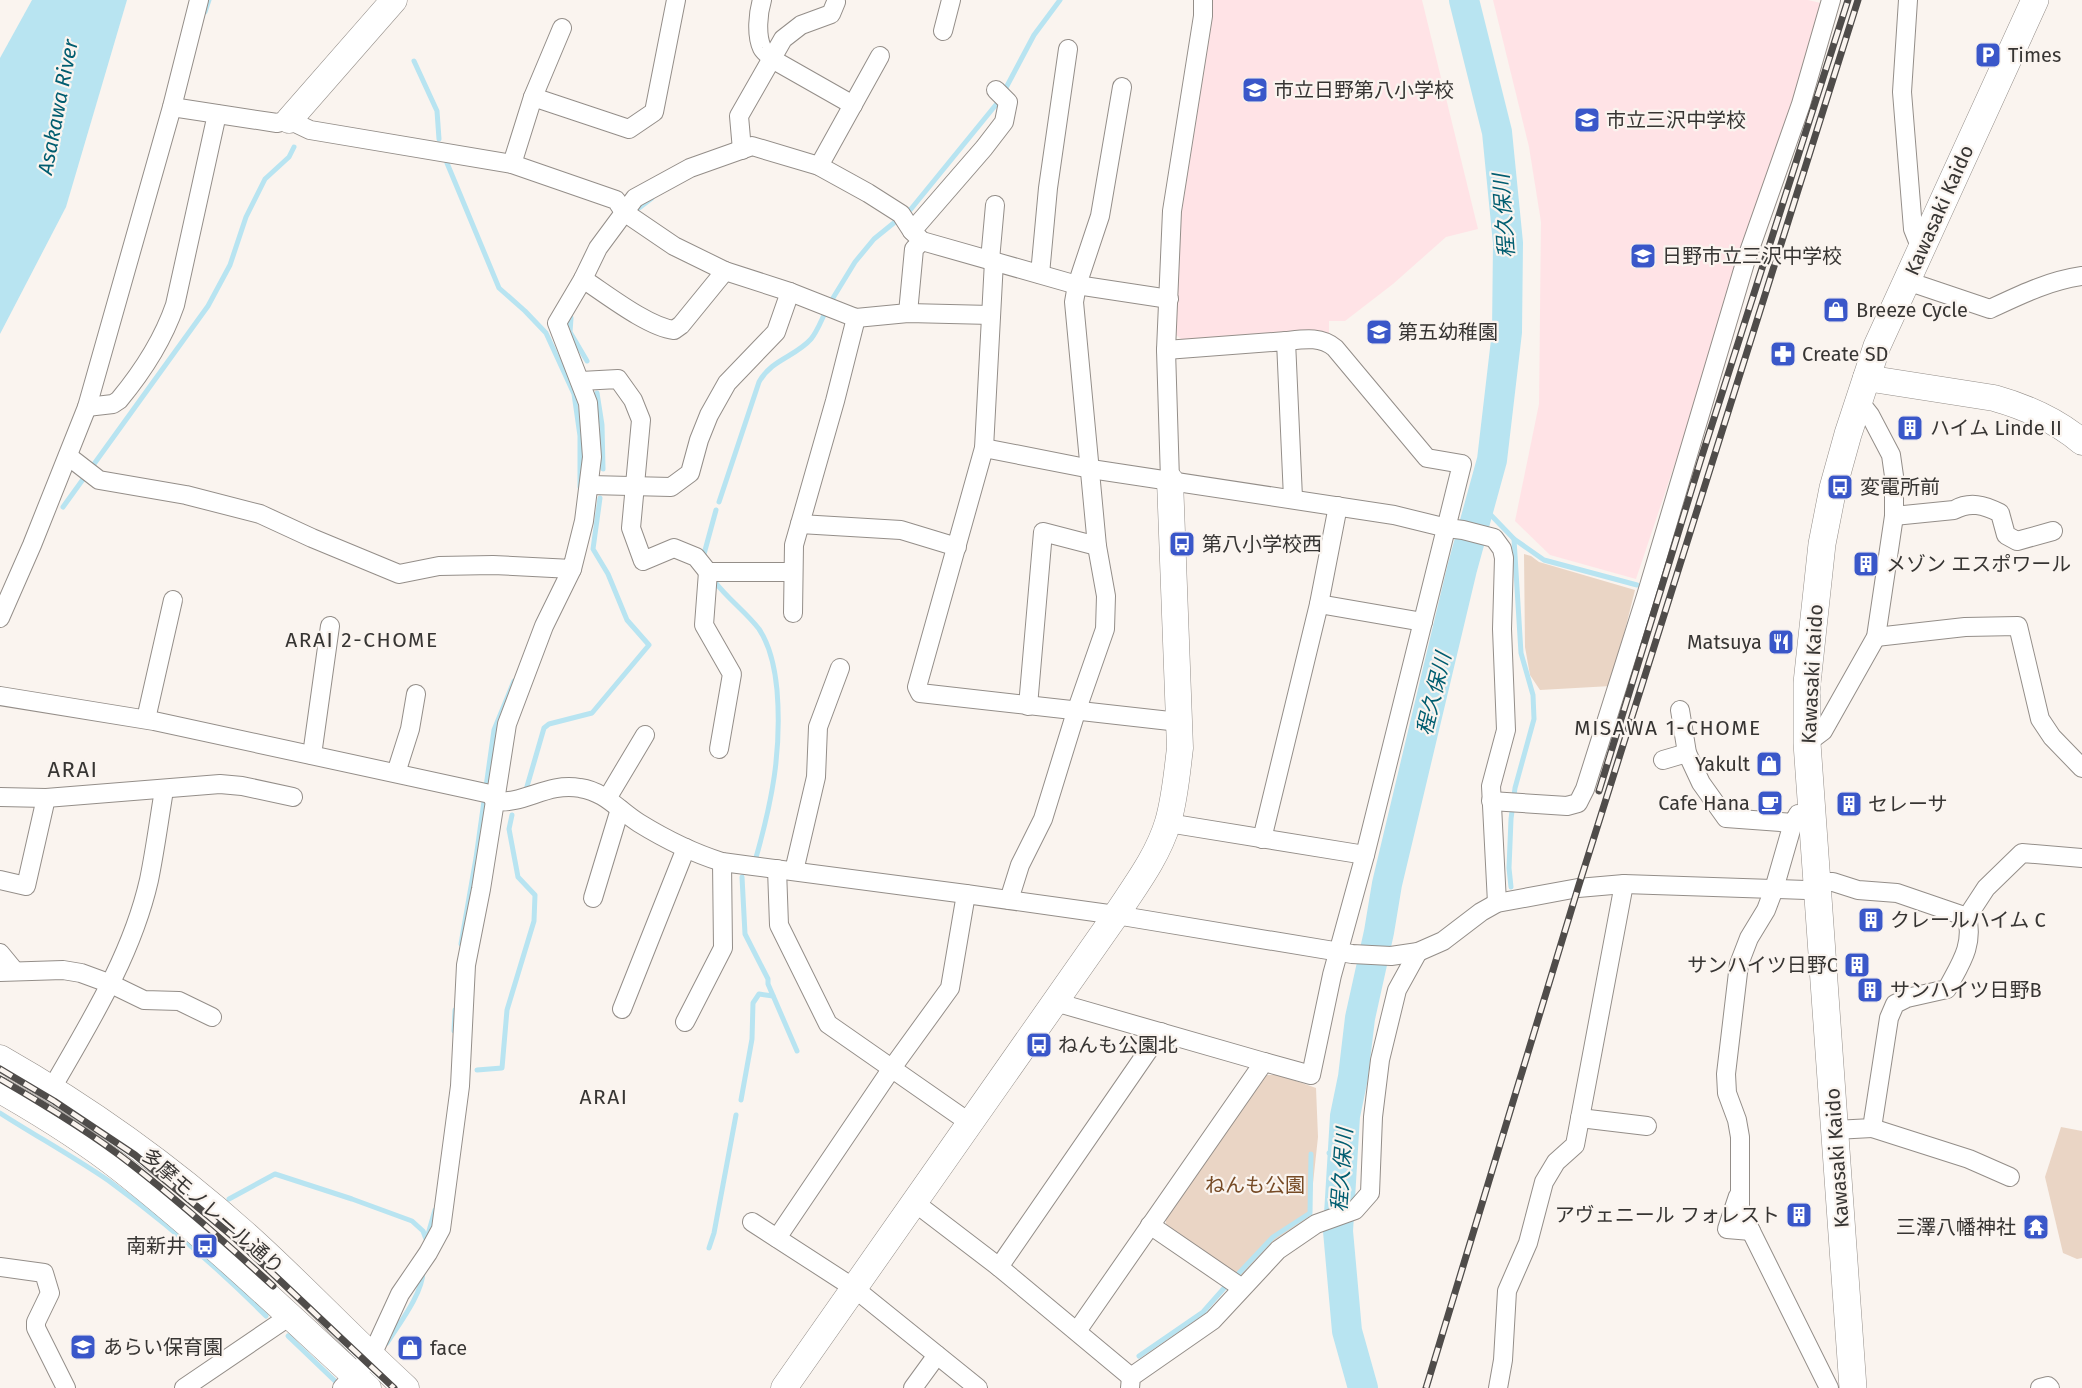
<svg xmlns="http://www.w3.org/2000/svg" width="2082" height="1388" viewBox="0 0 2082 1388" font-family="'Fira Sans','Noto Sans JP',sans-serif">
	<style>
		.education { fill: #ffe3e6 }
		.green { fill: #ead5c5 }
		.water { fill: #b8e4f1 }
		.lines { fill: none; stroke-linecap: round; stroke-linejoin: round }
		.stream { stroke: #b8e4f1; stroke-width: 5 }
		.river { stroke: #b8e4f1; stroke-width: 30 }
		.street-casing { stroke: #948e89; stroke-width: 20 }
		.secondary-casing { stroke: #948e89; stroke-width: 27 }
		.primary-casing { stroke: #948e89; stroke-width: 28 }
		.street { stroke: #fff; stroke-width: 18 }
		.secondary { stroke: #fff; stroke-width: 26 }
		.primary { stroke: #fff; stroke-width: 27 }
		.rail-casing { stroke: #4f4c4a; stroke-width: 7 }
		.rail { stroke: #faf4ef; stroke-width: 4.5; stroke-dasharray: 14; stroke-linecap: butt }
		.labels { text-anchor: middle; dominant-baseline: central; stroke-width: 4.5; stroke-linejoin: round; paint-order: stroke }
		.poi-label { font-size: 20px; fill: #373533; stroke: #faf4ef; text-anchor: start }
		.street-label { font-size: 20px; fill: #373533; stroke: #faf4ef }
		.park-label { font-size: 20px; fill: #764a25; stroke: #faf4ef }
		.water-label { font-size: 21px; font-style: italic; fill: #015d70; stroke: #faf4ef }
		.neighbourhood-label { font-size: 21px; letter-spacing: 1.5px; fill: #373533; stroke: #faf4ef }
		.quarter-label { font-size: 22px; letter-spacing: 1.5px; fill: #373533; stroke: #faf4ef }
	</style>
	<rect width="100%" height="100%" fill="#faf4ef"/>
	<!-- education -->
	<g class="education">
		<path d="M1211,0H1422L1478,229L1446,237L1393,284L1345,321H1329V337L1184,341L1176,335L1181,216L1210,33Z"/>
		<path d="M1493,0H1808L1829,5L1636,579L1550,555L1515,521L1539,404L1541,222L1529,147Z"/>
	</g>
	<!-- green -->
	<g class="green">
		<path d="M1524,554L1531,556L1539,562L1635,590L1611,686L1540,690L1530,675L1525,647Z"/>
		<path d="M1263,1075H1279L1316,1088L1318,1137L1309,1220L1269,1245L1240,1277L1168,1234L1166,1223V1212Z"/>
		<path d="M2061,1127L2082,1131V1258L2077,1259L2063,1253L2045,1177Z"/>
	</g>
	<!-- water -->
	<path class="water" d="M32,0H127L66,207L0,334V58Z"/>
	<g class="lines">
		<!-- stream -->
		<g class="stream">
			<path d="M205,12L209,0"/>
			<path d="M414,61L437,111L439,139"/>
			<path d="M447,163L499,288L525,311L546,333L574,394L580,436V487"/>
			<path d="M639,208L652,198"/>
			<path d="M833,298L855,262L874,239L911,209L999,101L1034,35L1060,0"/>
			<path d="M571,318L570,332L587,361"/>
			<path d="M597,393L602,425L603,469"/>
			<path d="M719,502L759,382C772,359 795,357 811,339C817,332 821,321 825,313"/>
			<path d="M1479,506L1488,512L1514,539L1521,653L1533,695L1534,719L1515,788L1511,819L1509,868L1511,887"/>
			<path d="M63,507L208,306L230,265L246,217L265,179L289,157L294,147"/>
			<path d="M1514,539L1544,560L1637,585"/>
			<path d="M704,554L716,510"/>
			<path d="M715,582C728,599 746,612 759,629C771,647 775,669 777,690C782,751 772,802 755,861"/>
			<path d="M526,790L544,728L549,724L592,713L649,645L627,620L608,574L593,549L600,498"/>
			<path d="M742,877L745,934L768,979V984L797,1051"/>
			<path d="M461,944L476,858L494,730L514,681"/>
			<path d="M454,1031L455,1010"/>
			<path d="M477,1070L502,1068L507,1010L534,921L535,895L518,877L509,829L512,815"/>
			<path d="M741,1100L752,1039L753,1003L759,994L773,996"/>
			<path d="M0,1113C36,1136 74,1157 109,1181C165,1222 217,1267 266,1316"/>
			<path d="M1329,1153H1343"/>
			<path d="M229,1199L275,1174L352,1199L412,1221L423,1231L426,1239"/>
			<path d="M427,1238L435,1210"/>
			<path d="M709,1248L714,1233L736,1115"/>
			<path d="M1238,1274L1273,1237L1310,1213L1311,1154"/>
			<path d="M288,1336L335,1381"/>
			<path d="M387,1343C399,1324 423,1293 423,1271"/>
			<path d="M1139,1356L1203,1312L1226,1286"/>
		</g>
		<!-- river -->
		<path class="river" d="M1363,1388L1347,1331L1338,1231L1345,1116L1353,1077L1360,1018L1379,932L1387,884L1462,569L1492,460L1507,332L1508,243L1497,132L1464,0"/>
		<!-- street casing -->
		<g class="street-casing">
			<g id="street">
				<path d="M762,0C758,13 756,35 762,48C764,52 769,55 772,59L853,105"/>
				<path d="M1908,0L1902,92L1913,229L1921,249"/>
				<path d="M943,31L951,0"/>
				<path d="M533,97L629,129L654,112L676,0"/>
				<path d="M172,107L277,123L289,120L310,130L512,164L616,200L624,212L674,246L725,271L790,292L856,318L908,313L991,315"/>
				<path d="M742,150L739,116L783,39L801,25L831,14L836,2"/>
				<path d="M512,164L533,97L562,28"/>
				<path d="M819,166L880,56"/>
				<path d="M912,231L984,148L1004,122L1008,102L996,90"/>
				<path d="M990,260L995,205"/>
				<path d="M994,261L984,448L917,687L920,693L1179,722"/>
				<path d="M1040,274L1048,188L1068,49"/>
				<path d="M583,279C606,294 648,327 674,330L681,325L725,271"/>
				<path d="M1907,281L1990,309C2020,295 2048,281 2082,276"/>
				<path d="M908,313L914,249L922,241"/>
				<path d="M1166,350L1286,341L1293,498"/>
				<path d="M581,381L618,379L633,400L641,420L631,528L643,561L674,548L696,557L708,572H793"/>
				<path d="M87,407L113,404L119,400C143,371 163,340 175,305L217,114"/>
				<path d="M984,448L1091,469L1394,515L1447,528L1463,530L1494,538L1502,549L1504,558L1502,629L1506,730L1491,786L1497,903"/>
				<path d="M68,456L99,480L186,495L260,514L312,538L399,574L439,566L493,565L572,569L584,521L592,457L588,403L557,323L583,279L598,248L635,198L690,168L752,146L819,166L868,193L901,214L912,231L922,241L1077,285L1169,299"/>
				<path d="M1170,480L1166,350L1172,211L1203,16V0"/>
				<path d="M590,485L671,487L690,473L699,440L709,415L727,383L776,332L790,292"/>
				<path d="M1894,516L1954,510C1970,501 1984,505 2000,513L2006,535L2017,541L2053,531"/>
				<path d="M800,524L901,530L957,547"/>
				<path d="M708,572L704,625L732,674L719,749"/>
				<path d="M1319,604L1338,506"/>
				<path d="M793,613L794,545L835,401L856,318"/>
				<path d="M0,618L32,545L87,407L172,107L199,0"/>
				<path d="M1876,637L1965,627L2018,626L2040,719L2052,737L2082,768"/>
				<path d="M0,696L154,721L472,790L490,794L495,801L507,724L544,626L572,569"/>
				<path d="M1028,706L1043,532L1097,546"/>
				<path d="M1680,710L1687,753L1701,783L1726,818L1793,823L1798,814"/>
				<path d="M146,719L173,600"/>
				<path d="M1807,743L1823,731L1876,637L1894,516V476L1891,455L1870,415L1859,401"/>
				<path d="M312,755L330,626"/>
				<path d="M1663,760L1687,753"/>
				<path d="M396,773L410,729L416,694"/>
				<path d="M0,797L46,798L220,784L242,786L293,797"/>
				<path d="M608,797L645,735"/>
				<path d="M1491,801L1567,806L1578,803L1585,789L1646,596L1745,263L1801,104L1831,0"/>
				<path d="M1168,823L1365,855"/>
				<path d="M1793,823L1774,889L1766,910L1749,938L1739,964L1726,1074L1727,1093L1737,1120L1740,1137V1209L1829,1388"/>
				<path d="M1262,839L1319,604L1423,622"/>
				<path d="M777,869L779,925L828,1024L970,1123"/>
				<path d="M794,871L816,777L818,727L840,668"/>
				<path d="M0,880L26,886L46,798"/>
				<path d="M593,898L620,809"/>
				<path d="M1009,900L1020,865L1043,819L1076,712L1105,629L1106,596L1097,546L1074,302L1077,285L1100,216L1122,87"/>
				<path d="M0,953L14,970"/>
				<path d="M0,972L63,970L81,973L111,984L144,1000L179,1001L212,1017"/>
				<path d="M1055,1002L1264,1062"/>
				<path d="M622,1009L686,848"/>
				<path d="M685,1022L723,948L722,862"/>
				<path d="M52,1088C90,1022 132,955 149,880C155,851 159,820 164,790"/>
				<path d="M1580,1118L1647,1126"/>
				<path d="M1872,1128L1969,1159L2010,1177"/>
				<path d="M1835,1130L1872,1128L1889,1018L1895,1004L1907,998L1947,989C1960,964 1974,946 1967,917"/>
				<path d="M1738,1196L1727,1229L1751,1231"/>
				<path d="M914,1202L999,1267L1131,1377"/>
				<path d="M752,1222L854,1288L978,1388"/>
				<path d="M1150,1225L1242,1288"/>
				<path d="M777,1238L892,1068L950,988L966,894L1116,915L1352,954L1391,956L1418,952L1443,941L1481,912L1497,903L1578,888L1624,884L1806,890L1817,889L1826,882H1833L1858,890L1897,893L1967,917L1986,888L2022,853L2082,858"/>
				<path d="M0,1267L44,1273L50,1293L36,1322V1328L66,1388"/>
				<path d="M999,1267L1161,1032"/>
				<path d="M1077,1331L1264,1062L1311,1075L1332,975L1365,855L1462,464L1427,458L1335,348C1321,336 1304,339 1286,341"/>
				<path d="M184,1388L290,1316"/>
				<path d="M342,1388L371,1357L400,1294L428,1253L441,1229L460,1086L466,965L481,889L495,801C524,805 547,782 580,788C606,792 618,810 639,823C665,839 693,853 722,862L966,894"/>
				<path d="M913,1388L937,1355"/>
				<path d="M1130,1388L1131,1377L1213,1320L1278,1250L1316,1224L1355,1210L1370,1193L1373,1117L1380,1060L1397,990L1418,952"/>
				<path d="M1498,1388L1503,1360L1507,1291L1528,1243L1544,1182L1556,1162L1575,1145L1624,884"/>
				<path d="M2040,1388L2048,1386L2050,1388"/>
			</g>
		</g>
		<!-- secondary casing -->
		<g class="secondary-casing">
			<g id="secondary">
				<path d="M289,120L394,0"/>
				<path d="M1866,378L1994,398C2026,407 2056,420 2082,442"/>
				<path d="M0,1058C88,1108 169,1166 244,1233C300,1283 351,1338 406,1388"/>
				<path d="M0,1090C42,1114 84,1140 122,1170C208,1238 287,1314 368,1388"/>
				<path d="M784,1388L1116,915C1135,886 1158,856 1168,822C1175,798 1177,772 1180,748L1170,480"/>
			</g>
		</g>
		<!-- primary casing -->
		<g class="primary-casing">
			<path id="primary" d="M1853,1388L1807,743V683L1822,544L1833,488L1848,434L1877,346L2035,0"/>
		</g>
		<!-- street -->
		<use href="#street" class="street"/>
		<!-- secondary -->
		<use href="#secondary" class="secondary"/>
		<!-- primary -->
		<use href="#primary" class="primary"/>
		<!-- rail casing -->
		<g class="rail-casing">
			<g id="rail">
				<path d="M1599,791L1700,462L1848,0"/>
				<path d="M0,1069L54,1101L135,1155L236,1239L394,1388"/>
				<path d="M0,1079C45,1105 90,1132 131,1164C180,1202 227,1244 273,1286"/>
				<path d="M1426,1388L1578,888L1858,0"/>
			</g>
		</g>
		<!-- rail -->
		<use href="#rail" class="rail"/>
	</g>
	<!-- icons -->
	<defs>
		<g id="parking-square" transform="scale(1.35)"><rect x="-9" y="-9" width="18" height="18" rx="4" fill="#3a57c9" stroke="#faf4ef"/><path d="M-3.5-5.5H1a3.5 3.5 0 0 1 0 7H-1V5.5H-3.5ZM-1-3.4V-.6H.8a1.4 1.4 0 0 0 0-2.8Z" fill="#fff"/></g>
		<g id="school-square" transform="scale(1.35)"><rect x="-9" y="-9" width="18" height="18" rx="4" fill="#3a57c9" stroke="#faf4ef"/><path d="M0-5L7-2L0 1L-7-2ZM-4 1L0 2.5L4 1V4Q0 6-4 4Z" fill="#fff"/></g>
		<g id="shop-square" transform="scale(1.35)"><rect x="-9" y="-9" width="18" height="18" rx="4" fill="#3a57c9" stroke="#faf4ef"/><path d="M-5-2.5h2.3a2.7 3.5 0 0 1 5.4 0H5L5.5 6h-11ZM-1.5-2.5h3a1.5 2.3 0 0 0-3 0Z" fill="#fff"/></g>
		<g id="pharmacy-square" transform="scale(1.35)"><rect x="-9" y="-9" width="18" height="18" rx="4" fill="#3a57c9" stroke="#faf4ef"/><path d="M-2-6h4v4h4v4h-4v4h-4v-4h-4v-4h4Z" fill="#fff"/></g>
		<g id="building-square" transform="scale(1.35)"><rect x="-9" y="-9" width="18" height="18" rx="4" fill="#3a57c9" stroke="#faf4ef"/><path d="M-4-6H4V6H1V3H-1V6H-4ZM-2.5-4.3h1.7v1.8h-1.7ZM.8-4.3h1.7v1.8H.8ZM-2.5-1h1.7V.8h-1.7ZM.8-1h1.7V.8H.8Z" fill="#fff"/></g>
		<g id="bus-square" transform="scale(1.35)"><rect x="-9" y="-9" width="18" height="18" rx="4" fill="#3a57c9" stroke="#faf4ef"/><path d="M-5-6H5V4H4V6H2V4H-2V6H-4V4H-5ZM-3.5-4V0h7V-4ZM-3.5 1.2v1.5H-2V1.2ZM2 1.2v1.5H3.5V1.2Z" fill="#fff"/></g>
		<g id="restaurant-square" transform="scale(1.35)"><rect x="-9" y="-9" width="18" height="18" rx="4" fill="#3a57c9" stroke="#faf4ef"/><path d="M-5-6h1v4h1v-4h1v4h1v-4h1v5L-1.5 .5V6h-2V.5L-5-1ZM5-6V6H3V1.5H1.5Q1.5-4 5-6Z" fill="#fff"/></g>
		<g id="cafe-square" transform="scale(1.35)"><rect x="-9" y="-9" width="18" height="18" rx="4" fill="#3a57c9" stroke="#faf4ef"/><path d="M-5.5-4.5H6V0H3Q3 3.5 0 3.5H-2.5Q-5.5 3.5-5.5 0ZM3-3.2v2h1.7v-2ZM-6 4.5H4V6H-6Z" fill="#fff"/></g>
		<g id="temple-square" transform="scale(1.35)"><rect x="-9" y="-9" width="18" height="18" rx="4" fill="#3a57c9" stroke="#faf4ef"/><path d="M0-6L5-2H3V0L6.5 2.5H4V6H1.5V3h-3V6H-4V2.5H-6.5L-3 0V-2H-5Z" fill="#fff"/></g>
	</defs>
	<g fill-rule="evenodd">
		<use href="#parking-square" x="1988" y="55"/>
		<use href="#school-square" x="1255" y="90"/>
		<use href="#school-square" x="1587" y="120"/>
		<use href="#school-square" x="1643" y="256"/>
		<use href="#shop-square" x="1836" y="310"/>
		<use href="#school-square" x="1379" y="332"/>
		<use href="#pharmacy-square" x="1783" y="354"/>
		<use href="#building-square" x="1910" y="428"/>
		<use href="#bus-square" x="1840" y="487"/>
		<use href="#bus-square" x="1182" y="544"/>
		<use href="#building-square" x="1866" y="564"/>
		<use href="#restaurant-square" x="1781" y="642"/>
		<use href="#shop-square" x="1769" y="764"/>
		<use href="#cafe-square" x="1770" y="803"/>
		<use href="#building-square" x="1849" y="804"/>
		<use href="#building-square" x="1871" y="920"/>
		<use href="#building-square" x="1857" y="965"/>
		<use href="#building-square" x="1870" y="990"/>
		<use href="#bus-square" x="1039" y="1045"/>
		<use href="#building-square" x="1799" y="1215"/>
		<use href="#temple-square" x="2036" y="1227"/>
		<use href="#bus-square" x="205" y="1246"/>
		<use href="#school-square" x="83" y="1347"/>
		<use href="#shop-square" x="410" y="1348"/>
	</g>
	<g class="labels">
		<!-- poi labels -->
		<g class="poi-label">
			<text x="2008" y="55">Times</text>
			<text x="1274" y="90">市立日野第八小学校</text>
			<text x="1606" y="120">市立三沢中学校</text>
			<text x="1662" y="256">日野市立三沢中学校</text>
			<text x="1856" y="310">Breeze Cycle</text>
			<text x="1398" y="332">第五幼稚園</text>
			<text x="1802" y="354">Create SD</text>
			<text x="1930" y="428">ハイム Linde II</text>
			<text x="1860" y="487">変電所前</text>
			<text x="1202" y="544">第八小学校西</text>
			<text x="1886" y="564">メゾン エスポワール</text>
			<text x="1762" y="642" text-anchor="end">Matsuya</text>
			<text x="1750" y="764" text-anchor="end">Yakult</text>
			<text x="1750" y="803" text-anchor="end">Cafe Hana</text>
			<text x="1868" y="804">セレーサ</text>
			<text x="1890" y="920">クレールハイム C</text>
			<text x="1838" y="965" text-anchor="end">サンハイツ日野C</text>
			<text x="1890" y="990">サンハイツ日野B</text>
			<text x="1058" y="1045">ねんも公園北</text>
			<text x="1780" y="1215" text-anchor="end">アヴェニール フォレスト</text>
			<text x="2016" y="1227" text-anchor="end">三澤八幡神社</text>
			<text x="186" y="1246" text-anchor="end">南新井</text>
			<text x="103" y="1347">あらい保育園</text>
			<text x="430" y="1348">face</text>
		</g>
		<!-- street labels -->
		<g class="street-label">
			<text transform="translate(1939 210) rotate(-66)">Kawasaki Kaido</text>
			<text transform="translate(1812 674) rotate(-87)">Kawasaki Kaido</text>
			<text transform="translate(1837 1158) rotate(-94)">Kawasaki Kaido</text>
			<text transform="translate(213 1211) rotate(41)">多摩モノレール通り</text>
		</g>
		<!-- park labels -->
		<g class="park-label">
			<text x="1255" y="1185">ねんも公園</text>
		</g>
		<!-- water labels -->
		<g class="water-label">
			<text transform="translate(58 107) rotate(-79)">Asakawa River</text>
			<text transform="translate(1504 216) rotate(-94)">程久保川</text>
			<text transform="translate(1434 694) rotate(-76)">程久保川</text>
			<text transform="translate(1342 1170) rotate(-86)">程久保川</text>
		</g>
		<!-- neighbourhood labels -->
		<g class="neighbourhood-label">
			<text x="362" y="640">ARAI 2-CHOME</text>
			<text x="1668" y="728">MISAWA 1-CHOME</text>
			<text x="604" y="1097">ARAI</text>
		</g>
		<!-- quarter labels -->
		<g class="quarter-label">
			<text x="73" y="769">ARAI</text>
		</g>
	</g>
</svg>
